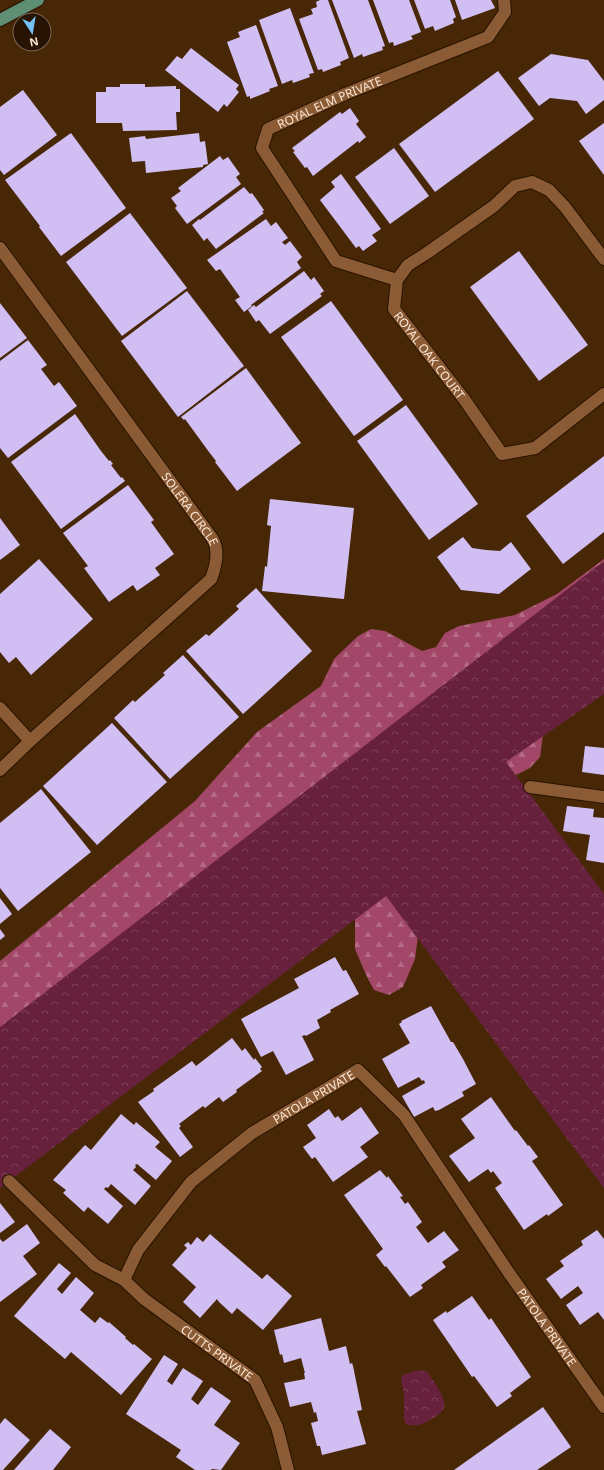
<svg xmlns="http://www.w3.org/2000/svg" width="604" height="1470" viewBox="0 0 604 1470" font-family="'Noto Sans',sans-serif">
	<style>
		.forest { fill: url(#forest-firs) }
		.park { fill: url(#park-crowns) }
		.building { fill: #d1bff4 }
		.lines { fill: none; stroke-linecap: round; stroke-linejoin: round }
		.minor-casing { stroke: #281200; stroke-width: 14 }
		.primary-casing { stroke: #281200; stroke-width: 14 }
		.minor { stroke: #8a5b34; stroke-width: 12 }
		.primary { stroke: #5e8e73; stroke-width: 12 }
		.labels { text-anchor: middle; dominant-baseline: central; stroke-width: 4; stroke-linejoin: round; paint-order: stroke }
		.street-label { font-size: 12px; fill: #fbe6d5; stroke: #261304 }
	</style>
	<defs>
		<pattern id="forest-firs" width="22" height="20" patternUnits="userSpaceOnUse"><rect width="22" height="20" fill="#a24768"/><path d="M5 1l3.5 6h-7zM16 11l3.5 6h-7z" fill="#b46a84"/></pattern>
		<pattern id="park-crowns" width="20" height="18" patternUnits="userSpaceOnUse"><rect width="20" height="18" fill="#68213d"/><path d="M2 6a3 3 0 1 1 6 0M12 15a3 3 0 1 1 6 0" fill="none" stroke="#7e4158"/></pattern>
	</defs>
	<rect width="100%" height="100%" fill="#482707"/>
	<!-- forest -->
	<path class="forest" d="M604,559V599L548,698L540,757L530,768L490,788L421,912L415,959L403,987L389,995L374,990L367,977L355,949V904L0,1143V961L195,801L257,732L321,686L334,659L358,636L371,629L385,631L422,651L436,647L445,633L459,626L515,615L557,594Z"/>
	<!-- park -->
	<g class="park">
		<path d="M604,561V694L506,762L604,894V1188L386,896L0,1188V1027Z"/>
		<path d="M419,1370L427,1372C432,1379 448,1400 444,1408C441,1414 435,1417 430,1420C421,1425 415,1427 406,1424L404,1420V1394L401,1379L403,1375Z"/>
	</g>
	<!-- building -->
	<g class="building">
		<path d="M320,0H328L349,58L340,62L341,65L323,72L322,69L318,70L299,19L313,14L311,9L317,7L316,2Z"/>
		<path d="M332,0H368L385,46L382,47L383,50L363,57L362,54L354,58Z"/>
		<path d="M373,0H409L421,32L411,36L413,39L394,46L393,42L389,43Z"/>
		<path d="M414,0H450L456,17L453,19L454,23L435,31L433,26L425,29Z"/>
		<path d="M455,0H491L495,8L462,20Z"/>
		<path d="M290,8L314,73L309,74L310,77L293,83L292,80L282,84L259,20Z"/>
		<path d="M256,25L278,86L269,89L270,91L250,99V96L247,97L227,42L240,37L238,32Z"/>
		<path d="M191,48L239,85L236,89L239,92L227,107L224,104L218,112L165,70L177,56L182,59Z"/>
		<path d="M551,54L588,60L604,81V100L586,114L577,101L550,98L539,106L518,78Z"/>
		<path d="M498,71L534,119L435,192L399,144Z"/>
		<path d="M120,84H145V87L176,86V89H180V112H176L177,130L123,131L122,123H96V92H106V87H120Z"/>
		<path d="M23,90L57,135L4,175L0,170V107Z"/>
		<path d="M350,108L359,121L356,124L366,137L359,143L358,141L313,176L307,167L305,168L293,152L295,151L292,148L340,112L342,114Z"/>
		<path d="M604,123V175L579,141Z"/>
		<path d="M71,133L126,208L61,256L39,227L40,226L5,180Z"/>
		<path d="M199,133L200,142L205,141L208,164L203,165V167L146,173L145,161L132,162L129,138L145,136L146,139Z"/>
		<path d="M394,148L429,196L390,224L355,177Z"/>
		<path d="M220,156L223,160L228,157L240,174L236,177L241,184L187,224L175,208L177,206L171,198L181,191L178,188Z"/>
		<path d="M341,174L381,229L372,235L377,241L363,251L359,246L356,248L320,200L335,187L331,182Z"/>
		<path d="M244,187L250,194L252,193L264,210L262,212L264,213L216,249L207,238L204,241L192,225L199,219L200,220Z"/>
		<path d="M130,213L187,288L122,336L66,262Z"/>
		<path d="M266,219L271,226L276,222L288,238L282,242L285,245L290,241L302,257L297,262L301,268L251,305L252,306L244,312L235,300L240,297L220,269L216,271L207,260Z"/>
		<path d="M519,251L588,345L539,381L470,287Z"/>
		<path d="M304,271L311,280L314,277L324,291L320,294L322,296L270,334L259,320L256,322L248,310L254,305L256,307Z"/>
		<path d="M187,291L244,366L178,417L121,341Z"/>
		<path d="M331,301L403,400L354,436L281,337Z"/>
		<path d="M0,303L27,338L0,358Z"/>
		<path d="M28,340L47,365L41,369L54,386L59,382L77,406L8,458L0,448V361Z"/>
		<path d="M246,368L301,443L237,491L215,462L216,461L209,452L185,419L184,420L181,417Z"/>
		<path d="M406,405L478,504L429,540L357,441Z"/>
		<path d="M75,414L101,451L109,461L110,460L113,464L111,465L121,478L122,477L125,481L61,529L11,462Z"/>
		<path d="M604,456V532L563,564L526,516Z"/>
		<path d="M128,485L154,520L151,522L174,554L155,568L160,575L137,591L133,585L109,602L84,568L88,566L63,533Z"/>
		<path d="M270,499L354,508L344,599L262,591L265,566L267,567L271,526L267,525Z"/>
		<path d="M0,518L20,545L0,560Z"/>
		<path d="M463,537L472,548L486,550L500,551L511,542L531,569L499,594L461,590L437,557Z"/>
		<path d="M39,559L93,619L31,675L16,657L9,663L0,652V594Z"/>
		<path d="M256,588L312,651L243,714L186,651L206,634L209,636L239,609L236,606Z"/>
		<path d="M183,655L239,717L170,779L114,718L133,700L135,702L165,675L163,673Z"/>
		<path d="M112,723L167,782L97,845L43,786Z"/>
		<path d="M585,746L604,748V775L582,772Z"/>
		<path d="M41,789L91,852L18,911L0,888V823Z"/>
		<path d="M567,806L594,809L593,817L604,818V863L586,860L590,835L563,831Z"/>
		<path d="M0,898L12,914L0,924Z"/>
		<path d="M0,929L5,936L0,940Z"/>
		<path d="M335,957L343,971L346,970L359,994L330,1010L331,1012L317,1020L320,1028L306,1036L305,1035L302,1036L314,1060L286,1075L273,1051L261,1057L241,1019L299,988L294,979Z"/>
		<path d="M431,1006L451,1042H453L463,1059L476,1084L462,1092L464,1096L439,1110L435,1111L433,1107L414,1117L402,1096L425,1083L424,1080L422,1081L419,1077L398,1088L382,1059L410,1043L399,1024L402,1022L401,1021Z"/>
		<path d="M232,1038L242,1051L245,1048L254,1060L255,1058L262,1067L260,1069L262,1071L236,1090L237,1092L223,1102L219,1097L205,1108L203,1106L179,1124L181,1126L179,1128L193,1147L180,1157L138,1102L154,1091L153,1089L192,1061L196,1066Z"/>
		<path d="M491,1097L515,1131L516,1130L528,1146L529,1145L538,1157L532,1161L563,1205L548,1216L547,1214L524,1230L495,1188L502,1183L493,1171L491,1173L488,1169L469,1182L449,1156L475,1138L461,1119Z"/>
		<path d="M361,1107L379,1133L360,1147L368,1157L333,1182L315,1157L312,1159L303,1147L316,1138L307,1125L329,1109L335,1118L338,1116L342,1121Z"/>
		<path d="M121,1114L134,1125L136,1122L160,1142L155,1147L172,1161L156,1180L137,1164L135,1165L136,1167L133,1170L151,1186L135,1205L111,1184L108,1188L106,1187L104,1189L123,1206L108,1224L88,1207L84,1212L63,1193L66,1190L53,1180L85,1145L91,1150Z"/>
		<path d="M380,1170L387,1178L388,1176L403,1196L400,1197L405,1204L408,1202L422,1222L416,1227L428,1243L444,1231L459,1250L442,1262L446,1267L421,1285L423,1288L410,1297L386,1266L385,1267L376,1255L383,1249L344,1195Z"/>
		<path d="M0,1203L15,1222L0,1233Z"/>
		<path d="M27,1224L40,1243L23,1256L37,1274L0,1302V1239L3,1242Z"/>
		<path d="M597,1230L604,1239V1320L598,1312L580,1325L566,1305L583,1293L578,1286L561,1299L546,1279L564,1266L560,1261L583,1245L581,1241Z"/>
		<path d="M210,1234L262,1279L267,1274L292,1296L263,1330L237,1308L232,1314L219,1302L217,1299L200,1318L183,1302L196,1287L172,1265L187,1248L184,1245L188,1242L191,1245L197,1237L203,1242Z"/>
		<path d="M59,1263L71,1273L57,1289L62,1294L76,1277L94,1293L80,1310L95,1323L100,1317L108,1323L109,1322L126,1337L125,1338L133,1345L134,1344L152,1359L121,1395L71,1352L65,1359L14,1316Z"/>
		<path d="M472,1296L489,1320L491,1318L531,1377L510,1393L512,1396L497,1407L474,1376L472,1377L433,1320L446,1311L447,1313Z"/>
		<path d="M321,1318L329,1351L346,1346L350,1364L352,1363L353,1366L362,1410L357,1411L366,1444L322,1455L320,1446H317L311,1423L318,1421L316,1412L314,1413L311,1402L290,1407L284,1383L305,1379L304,1373H305L301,1358L284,1363L282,1354L280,1355L274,1330Z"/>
		<path d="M164,1355L178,1364L167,1381L172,1385L183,1368L203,1381L191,1399L198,1405L211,1387L231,1401L214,1425L240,1443L221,1470L212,1469L211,1470H195L176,1457L181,1450L126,1414Z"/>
		<path d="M543,1407L571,1447L537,1470H454Z"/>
		<path d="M5,1418L30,1440L3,1470H0V1424Z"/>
		<path d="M50,1429L71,1447L53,1470H14Z"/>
	</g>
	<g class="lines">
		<!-- minor casing -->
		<g class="minor-casing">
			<g id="minor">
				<path id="s1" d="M0,248L212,538C220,550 216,566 211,579L30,741L0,770"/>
				<path id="s2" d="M604,259L565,207L549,190L532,182L515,186L494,206L427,253L408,265L397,280L394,309L464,399L502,454L535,448L604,394"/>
				<path id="s3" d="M397,280L336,261L262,148L268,129L345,94L488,37L505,12L504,0"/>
				<path d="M0,708L30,741"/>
				<path d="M530,787L604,797"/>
				<path id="s4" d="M9,1181L95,1265L124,1280L144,1299L255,1380L277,1427L288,1470"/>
				<path id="s5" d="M124,1280L138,1250L191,1182L252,1133L358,1070L404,1115L509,1273L604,1407"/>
			</g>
		</g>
		<!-- primary casing -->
		<g class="primary-casing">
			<path id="primary" d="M0,20L38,0"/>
		</g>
		<!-- minor -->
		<use href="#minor" class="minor"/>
		<!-- primary -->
		<use href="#primary" class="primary"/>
	</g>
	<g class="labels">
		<!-- street labels -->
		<g class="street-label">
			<text stroke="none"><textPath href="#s3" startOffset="286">ROYAL ELM PRIVATE</textPath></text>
			<text stroke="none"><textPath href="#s2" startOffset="364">ROYAL OAK COURT</textPath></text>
			<text stroke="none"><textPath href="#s1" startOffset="323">SOLERA CIRCLE</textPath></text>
			<text stroke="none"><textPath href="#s5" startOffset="269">PATOLA PRIVATE</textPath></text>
			<text stroke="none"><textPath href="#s5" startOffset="641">PATOLA PRIVATE</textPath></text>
			<text stroke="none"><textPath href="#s4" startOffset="271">CUTTS PRIVATE</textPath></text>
		</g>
	</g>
	<!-- north arrow -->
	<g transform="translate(32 32) rotate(168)"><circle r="19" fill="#261304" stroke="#7b6758"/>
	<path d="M0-3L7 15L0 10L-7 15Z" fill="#73c1f5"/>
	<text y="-6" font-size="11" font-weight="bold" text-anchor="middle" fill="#fbe6d5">N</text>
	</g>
</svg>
